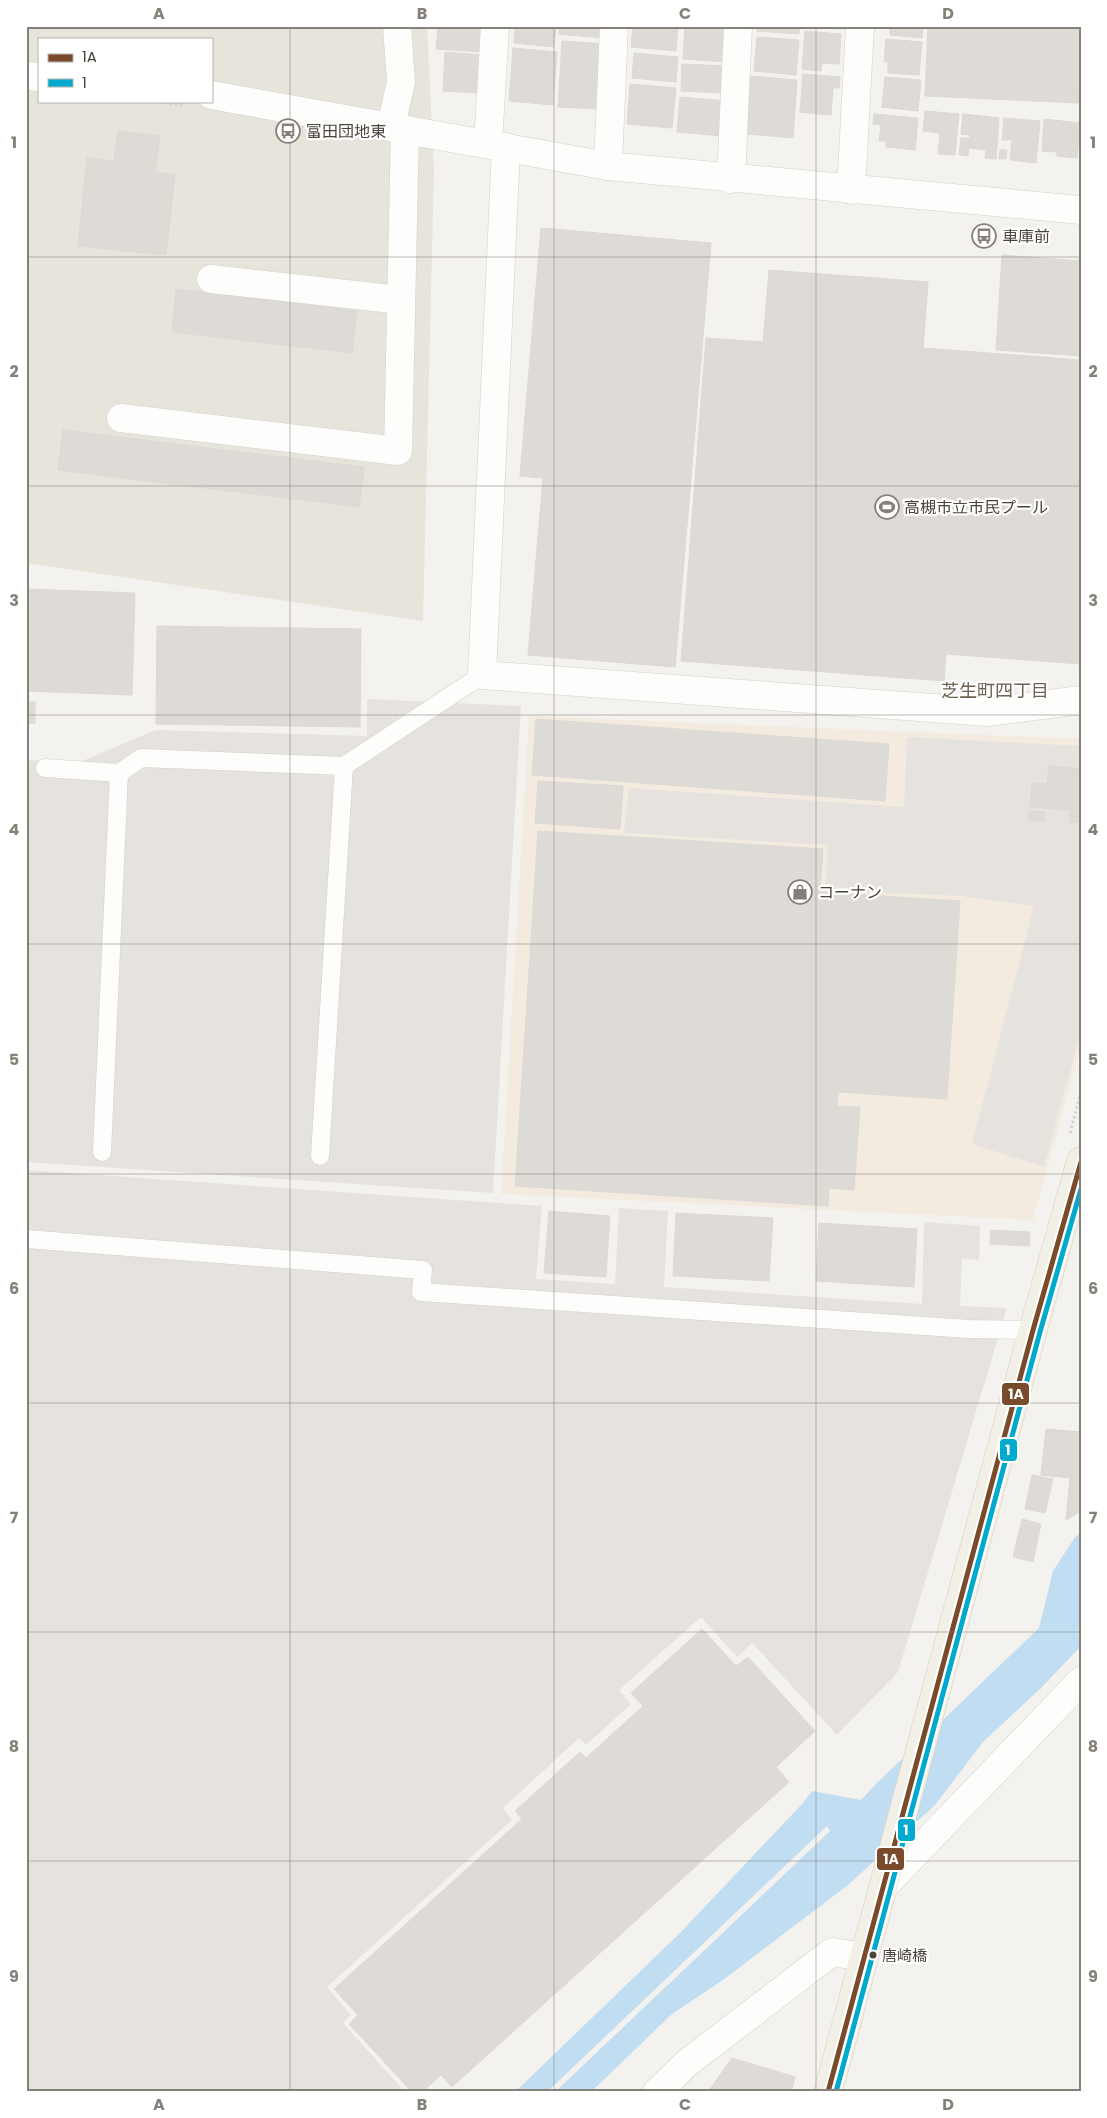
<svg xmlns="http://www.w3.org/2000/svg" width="1107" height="2118" viewBox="0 0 1107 2118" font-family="Poppins,'Noto Sans JP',sans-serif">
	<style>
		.residential { fill: #e7e4dc; fill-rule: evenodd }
		.commercial { fill: #f3ebdf }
		.parking { fill: #e6e3df }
		.water { fill: #c0ddf1 }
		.building { fill: #dedbd6; stroke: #dcd9d4 }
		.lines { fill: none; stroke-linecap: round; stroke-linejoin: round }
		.service-casing { stroke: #d2d0cb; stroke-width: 19 }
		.minor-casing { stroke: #d2d0cb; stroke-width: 29 }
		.tertiary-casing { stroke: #d2d0cb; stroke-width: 29 }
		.primary-casing { stroke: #d6cebb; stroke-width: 29 }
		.path { stroke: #d3d2cc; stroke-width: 3; stroke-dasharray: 2.5 2.5; stroke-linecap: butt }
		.service { stroke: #fdfdfc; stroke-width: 18 }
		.minor { stroke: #fdfdfc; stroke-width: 28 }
		.tertiary { stroke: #fdfdfc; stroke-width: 28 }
		.primary { stroke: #f2efe6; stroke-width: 28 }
		.bus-1-casing { stroke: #fff; stroke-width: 9 }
		.bus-2-casing { stroke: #fff; stroke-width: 9 }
		.bus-1 { stroke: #7a4b2a; stroke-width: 5 }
		.bus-2 { stroke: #00a9ce; stroke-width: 5 }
		.grid { fill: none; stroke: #868178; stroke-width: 1; stroke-opacity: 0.55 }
		.bus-dot { fill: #4b4439; stroke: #fff; stroke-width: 2 }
		.labels { text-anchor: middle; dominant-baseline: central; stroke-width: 4.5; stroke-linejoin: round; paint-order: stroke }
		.bus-label { font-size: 15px; fill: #4b4439; stroke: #fff; text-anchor: start }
		.poi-label { font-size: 16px; fill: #4b4439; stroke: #fff; text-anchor: start }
		.neighbourhood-label { font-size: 18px; fill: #6e6250; stroke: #fff }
		.line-badge { stroke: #fff; stroke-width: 2 }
		.badge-label { font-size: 14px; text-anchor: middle; font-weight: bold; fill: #fff }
		.neatline { fill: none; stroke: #868178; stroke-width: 2 }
		.grid-label { font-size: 16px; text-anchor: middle; font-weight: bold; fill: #868178 }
	</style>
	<rect width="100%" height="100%" fill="#f4f2ee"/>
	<!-- residential -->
	<path class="residential" d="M26,26H427L434,168L423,621L26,563ZM39,39H211V101H39Z"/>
	<!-- commercial -->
	<path class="commercial" d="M529,716L1081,739V1046L1033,1220L501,1194Z"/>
	<!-- parking -->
	<g class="parking">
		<path d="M367,699L521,706L493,1193L26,1162V760L80,762L156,730L367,736Z"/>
		<path d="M907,737L1081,746V1031L1044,1167L972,1144L1034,906L960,896L825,890L828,845L624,833L629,788L904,807Z"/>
		<path d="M26,1170L542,1206L536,1279L615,1284L619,1208L668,1211L664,1287L922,1304L924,1222L980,1226L979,1260L962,1259L960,1306L1007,1308L898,1672L837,1735L752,1643L737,1657L701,1617L619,1690L631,1704L586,1745L579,1738L503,1808L512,1820L327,1987L351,2015L343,2023L405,2092H26Z"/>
	</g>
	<!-- water -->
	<path class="water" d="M1081,1533V1646L1042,1687L983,1742L935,1805L848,1885L723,1980L672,2014L591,2092H555L830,1831L827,1826L547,2092H515L680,1933L803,1803L812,1791L861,1800L877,1783L1039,1628L1053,1571L1075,1537Z"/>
	<!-- building -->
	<g class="building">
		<path d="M438,26H486L484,52L436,49Z"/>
		<path d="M515,26H556L554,47L514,43Z"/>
		<path d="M560,26H604L603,38L559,34Z"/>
		<path d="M633,26H678L676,51L631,47Z"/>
		<path d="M685,26H727L725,62L683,59Z"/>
		<path d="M757,26H800L799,34L757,31Z"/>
		<path d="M806,26H842V29Z"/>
		<path d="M890,26H923L922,38L890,35Z"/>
		<path d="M928,26H1081L1079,103L925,96Z"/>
		<path d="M805,31L841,34L839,64L822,63L821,71L802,69Z"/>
		<path d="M757,37L799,40L796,75L754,71Z"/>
		<path d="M886,39L922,42L919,75L888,73V62H884Z"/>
		<path d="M562,41L603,44L599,109L558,107Z"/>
		<path d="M513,48L557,52L553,105L509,101Z"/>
		<path d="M445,52L483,55L480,93L443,91Z"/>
		<path d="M634,53L678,57L676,82L632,78Z"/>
		<path d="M682,64L726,66L724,93L681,91Z"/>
		<path d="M803,74L840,77L839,88H833L831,115L800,112Z"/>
		<path d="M751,76L797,80L793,138L747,134Z"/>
		<path d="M885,77L921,80L918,111L882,107Z"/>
		<path d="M630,84L676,88L672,128L627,124Z"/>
		<path d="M680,97L726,101L723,136L677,132Z"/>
		<path d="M925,111L959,114L955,155L938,154L940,133L923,131Z"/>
		<path d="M874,114L918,118L915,150L886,147V141H879L881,125L873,124Z"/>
		<path d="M963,114L999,118L996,159L985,158L986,150L969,148L970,135L961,134Z"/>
		<path d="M1004,118L1040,121L1036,163L1010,160L1012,140H1002Z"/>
		<path d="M1044,119L1080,123L1077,158L1057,156V152L1042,151Z"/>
		<path d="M118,131L160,136L155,172L175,175L166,255L78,246L87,158L114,161Z"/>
		<path d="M961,138H969L968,156L959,155Z"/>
		<path d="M1000,150H1007L1006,159H999Z"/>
		<path d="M541,228L711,243L675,667L528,655L543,478L520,476Z"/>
		<path d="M1002,255L1081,261V356L996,350Z"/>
		<path d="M769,270L928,282L923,348L1081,360V664L946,654L944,681L681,661L706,338L763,342Z"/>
		<path d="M176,289L357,311L352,353L172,332Z"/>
		<path d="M63,430L364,467L359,507L58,470Z"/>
		<path d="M26,589L135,593L132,695L26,691Z"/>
		<path d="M157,626L361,629L360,727L156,724Z"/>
		<rect x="26" y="702" width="9" height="21"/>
		<path d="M536,719L889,744L885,801L532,775Z"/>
		<path d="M1049,766L1081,769V811L1030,807L1032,783L1047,784Z"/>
		<path d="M538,781L623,786L620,829L535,823Z"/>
		<path d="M1029,811L1045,812L1044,821L1028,820Z"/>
		<path d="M1070,812L1081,813V823L1069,822Z"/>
		<path d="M538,831L823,849L820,892L960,901L947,1099L838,1092L837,1106L860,1107L854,1190L829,1188L828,1206L515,1186Z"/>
		<path d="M549,1211L610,1216L606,1277L544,1273Z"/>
		<path d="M676,1213L773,1218L769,1281L673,1276Z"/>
		<path d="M819,1223L917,1229L914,1287L816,1281Z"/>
		<path d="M991,1230L1030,1232L1029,1246L990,1244Z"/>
		<path d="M1046,1429L1081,1432V1511L1066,1520L1070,1478L1041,1475Z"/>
		<path d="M1032,1475L1053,1479L1045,1513L1025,1509Z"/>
		<path d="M1022,1519L1041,1524L1033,1562L1013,1557Z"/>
		<path d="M702,1629L736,1666L748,1657L815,1731L776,1767L789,1782L452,2087L441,2075L422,2092H412L349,2024L358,2015L334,1989L522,1819L515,1811L580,1752L586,1758L643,1706L631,1693Z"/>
		<path d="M732,2058L795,2077L791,2092H708Z"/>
	</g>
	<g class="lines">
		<!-- service casing -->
		<g class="service-casing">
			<g id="service">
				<path d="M45,768L119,773L141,758L344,766L482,675"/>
				<path d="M102,1152L119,773"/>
				<path d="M320,1156L344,766"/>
				<path d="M26,1239L423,1270L421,1292L969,1329L1033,1330"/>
			</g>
		</g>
		<!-- minor casing -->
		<g class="minor-casing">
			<g id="minor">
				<path d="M391,126L401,82L397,26"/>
				<path d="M488,144L495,26"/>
				<path d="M506,147L482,675L987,712L1081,700"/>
				<path d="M608,166L614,26"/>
				<path d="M731,179L738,26"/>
				<path d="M851,190L860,26"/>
				<path d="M211,279L401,300"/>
				<path d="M121,418L398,451L405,129"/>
				<path d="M883,1887L1081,1681"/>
				<path d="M657,2092L687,2063L832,1952L864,1957"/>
			</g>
		</g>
		<!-- tertiary casing -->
		<g class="tertiary-casing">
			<g id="tertiary">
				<path d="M26,76L39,77"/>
				<path d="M211,95L608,166L1081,210"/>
			</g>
		</g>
		<!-- primary casing -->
		<g class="primary-casing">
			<path id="primary" d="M828,2092L1033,1330L1081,1161"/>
		</g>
		<!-- path -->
		<g class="path">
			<path d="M150,101L182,105"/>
			<path d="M1070,1133L1081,1093"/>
		</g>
		<!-- service -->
		<use href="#service" class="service"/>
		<!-- minor -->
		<use href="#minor" class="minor"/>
		<!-- tertiary -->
		<use href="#tertiary" class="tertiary"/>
		<!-- primary -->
		<use href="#primary" class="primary"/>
		<!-- bus-1 casing -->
		<g class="bus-1-casing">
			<path id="bus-1" d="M828,2092L1033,1330L1081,1162"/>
		</g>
		<!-- bus-2 casing -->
		<g class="bus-2-casing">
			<path id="bus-2" d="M836,2092L1040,1332L1081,1189"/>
		</g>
		<!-- bus-1 -->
		<use href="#bus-1" class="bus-1"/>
		<!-- bus-2 -->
		<use href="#bus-2" class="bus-2"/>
	</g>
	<!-- grid -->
	<path class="grid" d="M290,26V2092M554,26V2092M816,26V2092M26,257H1081M26,486H1081M26,715H1081M26,944H1081M26,1174H1081M26,1403H1081M26,1632H1081M26,1861H1081"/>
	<!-- icons -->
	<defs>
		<g id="bus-ring" transform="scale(1.25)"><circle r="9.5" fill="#fff" stroke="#868178" stroke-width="1.5"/><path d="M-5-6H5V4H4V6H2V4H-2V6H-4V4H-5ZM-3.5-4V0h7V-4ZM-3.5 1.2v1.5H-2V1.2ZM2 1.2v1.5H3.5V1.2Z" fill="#868178"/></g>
		<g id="stadium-ring" transform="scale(1.25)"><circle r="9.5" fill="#fff" stroke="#868178" stroke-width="1.5"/><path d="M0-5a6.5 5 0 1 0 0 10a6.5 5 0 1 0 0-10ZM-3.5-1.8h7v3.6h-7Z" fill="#868178"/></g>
		<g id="shop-ring" transform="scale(1.25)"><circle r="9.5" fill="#fff" stroke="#868178" stroke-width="1.5"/><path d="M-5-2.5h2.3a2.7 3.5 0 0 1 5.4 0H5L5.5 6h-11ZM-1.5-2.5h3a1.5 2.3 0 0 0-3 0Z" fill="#868178"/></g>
	</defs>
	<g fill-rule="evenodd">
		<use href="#bus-ring" x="288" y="131"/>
		<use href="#bus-ring" x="984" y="236"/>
		<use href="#stadium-ring" x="887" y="507"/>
		<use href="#shop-ring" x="800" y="892"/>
	</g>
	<!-- markers -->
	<circle class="bus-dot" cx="873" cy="1955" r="4.5"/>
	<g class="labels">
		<!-- bus labels -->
		<g class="bus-label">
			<text x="882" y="1955">唐崎橋</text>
		</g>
		<!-- poi labels -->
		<g class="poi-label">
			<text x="306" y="131">富田団地東</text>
			<text x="1002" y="236">車庫前</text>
			<text x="904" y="507">高槻市立市民プール</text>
			<text x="818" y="892">コーナン</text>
		</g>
		<!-- neighbourhood labels -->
		<g class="neighbourhood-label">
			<text x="995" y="690">芝生町四丁目</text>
		</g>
	</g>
	<g class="line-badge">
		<rect x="1001" y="1382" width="29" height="24" rx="5" fill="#7a4b2a"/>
		<rect x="999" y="1438" width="19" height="24" rx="5" fill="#00a9ce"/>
		<rect x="897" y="1818" width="19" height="24" rx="5" fill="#00a9ce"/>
		<rect x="876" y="1847" width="29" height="24" rx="5" fill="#7a4b2a"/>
	</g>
	<g class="badge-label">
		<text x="1016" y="1399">1A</text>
		<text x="1008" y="1455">1</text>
		<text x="906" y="1835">1</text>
		<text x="891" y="1864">1A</text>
	</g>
	<!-- border -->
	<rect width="1107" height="2118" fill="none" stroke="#ffffff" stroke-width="55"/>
	<!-- legend -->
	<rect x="38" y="38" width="175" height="65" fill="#ffffff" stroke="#b7b4b0"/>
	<rect x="48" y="54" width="25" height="8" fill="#7a4b2a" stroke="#b7b4b0"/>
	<text x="82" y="62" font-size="15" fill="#4b4439">1A</text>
	<rect x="48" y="79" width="25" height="8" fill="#00a9ce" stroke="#b7b4b0"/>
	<text x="82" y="88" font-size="15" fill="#4b4439">1</text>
	<rect x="28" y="28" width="1052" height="2062" class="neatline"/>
	<g class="grid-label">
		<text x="159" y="19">A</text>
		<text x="422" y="19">B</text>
		<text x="685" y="19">C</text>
		<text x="948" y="19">D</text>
		<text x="14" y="148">1</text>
		<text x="1093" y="148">1</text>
		<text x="14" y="377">2</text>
		<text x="1093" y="377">2</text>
		<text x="14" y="606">3</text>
		<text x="1093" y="606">3</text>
		<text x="14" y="835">4</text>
		<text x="1093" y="835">4</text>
		<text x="14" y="1065">5</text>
		<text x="1093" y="1065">5</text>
		<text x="14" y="1294">6</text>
		<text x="1093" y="1294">6</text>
		<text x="14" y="1523">7</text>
		<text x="1093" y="1523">7</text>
		<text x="14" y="1752">8</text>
		<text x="1093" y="1752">8</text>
		<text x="14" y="1982">9</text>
		<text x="1093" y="1982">9</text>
		<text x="159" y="2110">A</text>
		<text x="422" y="2110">B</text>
		<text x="685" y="2110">C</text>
		<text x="948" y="2110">D</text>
	</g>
</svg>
